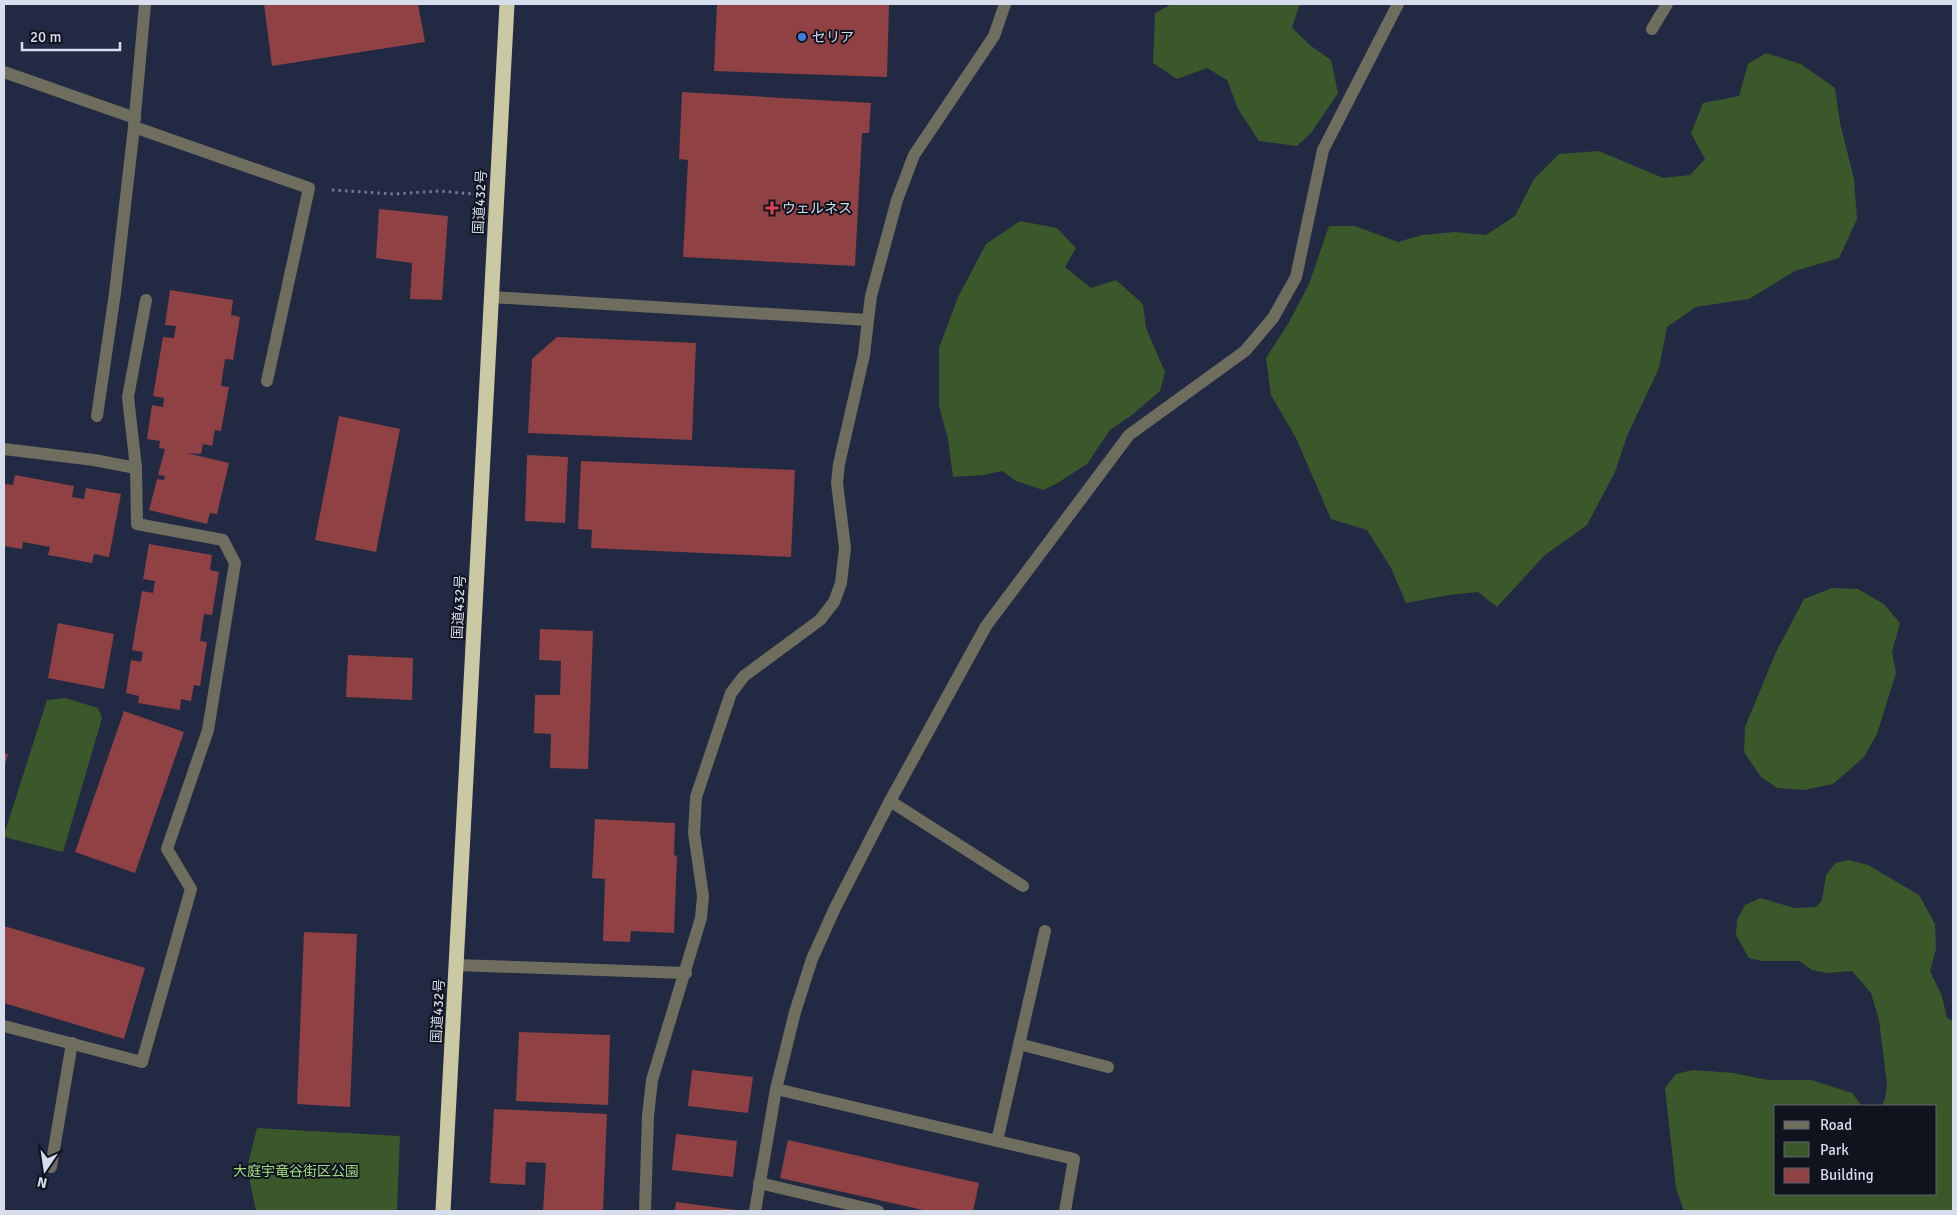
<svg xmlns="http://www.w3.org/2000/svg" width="1957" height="1215" viewBox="0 0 1957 1215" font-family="Signika,'Noto Sans JP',sans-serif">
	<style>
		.green { fill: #3a582a }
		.building { fill: #8f4143 }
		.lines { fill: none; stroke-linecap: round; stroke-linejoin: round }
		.path { stroke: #71778d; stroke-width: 3; stroke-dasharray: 2.5 4; stroke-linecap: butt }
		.minor { stroke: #6e6d5e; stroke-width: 12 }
		.highway { stroke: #cbc8a4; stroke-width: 15 }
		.shop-dot { fill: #3f7fe0; stroke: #0f131e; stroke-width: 2 }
		.health-dot { fill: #e0444e; stroke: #0f131e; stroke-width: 2 }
		.labels { text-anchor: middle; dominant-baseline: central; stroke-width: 4; stroke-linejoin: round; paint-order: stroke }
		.poi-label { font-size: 14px; fill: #d7dded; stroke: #0f131e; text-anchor: start }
		.street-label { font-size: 14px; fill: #d7dded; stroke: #0f131e }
		.park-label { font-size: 14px; fill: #a0da7f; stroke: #0f131e }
	</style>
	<rect width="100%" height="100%" fill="#222943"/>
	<!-- green -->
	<g class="green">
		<path d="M1172,4H1311L1299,6L1292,28L1311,46L1331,60L1338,93L1311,133L1297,146L1259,141L1238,109L1227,80L1207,68L1177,79L1153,63L1155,13Z"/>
		<path d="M1766,53L1801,64L1835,88L1840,123L1854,179L1857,219L1839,258L1795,271L1749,299L1696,307L1667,327L1659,368L1627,436L1615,472L1587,525L1545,555L1497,607L1478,592L1449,595L1406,603L1391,568L1367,530L1331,519L1296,438L1271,395L1266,358L1288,324L1309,284L1329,226H1355L1398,242L1422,235L1455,232L1486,235L1515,216L1534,179L1559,154L1599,151L1663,178L1690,175L1705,159L1691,133L1703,103L1739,96L1748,64Z"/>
		<path d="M1020,221L1057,228L1076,248L1065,267L1091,288L1116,280L1143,304L1146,328L1165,372L1160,391L1132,415L1110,430L1087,464L1056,484L1043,490L1016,481L1002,471L983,475L953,477L948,439L939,406V348L958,297L986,244Z"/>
		<path d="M1832,588L1858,589L1884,604L1900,623L1892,652L1896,673L1877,734L1864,757L1833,784L1804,790L1777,788L1761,777L1744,752L1745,727L1776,652L1804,599Z"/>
		<path d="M65,698L98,708L102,718L63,852L4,837V835L47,700Z"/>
		<path d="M1849,860L1868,865L1919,895L1935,924L1936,949L1930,971L1942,996L1947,1018L1953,1021V1211H1684L1676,1188L1665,1088L1676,1074L1693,1070L1733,1073L1768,1080H1811L1852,1093L1862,1106H1776V1194H1936V1106H1878L1882,1105L1885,1099L1887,1084L1879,1020L1871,993L1852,971L1827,973L1812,970L1799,961H1762L1749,958L1736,935L1737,920L1745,905L1760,898L1795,908L1816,907L1822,900L1826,875L1835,863Z"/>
		<path d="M257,1128L400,1136L397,1211H256L247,1168Z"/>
	</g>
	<!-- building -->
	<g class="building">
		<path d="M264,4H418L425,42L272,66Z"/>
		<path d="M717,4H889L887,77L714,71Z"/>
		<path d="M682,92L871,103L869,133H862L855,266L683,257L688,160L679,159Z"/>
		<path d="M379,209L448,216L442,300L410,299L412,263L376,258Z"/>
		<path d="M170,290L233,300L231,315L240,317L233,360L225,359L221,386L229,387L221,431L215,430L212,446L203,444L201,454L187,453L229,463L217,514L210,513L207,524L149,510L157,479L164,480L165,476L158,475L165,449L159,448L160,441L147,439L152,405L163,407L164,398L153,396L163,337L174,338L176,326L165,325Z"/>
		<path d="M557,337L696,343L692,440L528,433L532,359Z"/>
		<path d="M339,416L400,429L376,552L315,540Z"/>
		<path d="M527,455L568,457L565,523L525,521Z"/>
		<path d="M581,461L795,470L791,557L591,548L592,530L578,529Z"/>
		<path d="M15,475L74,486L72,497L84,499L86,488L121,494L109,557L94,554L92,563L48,555L50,547L23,542L22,549L4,546V484L13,485Z"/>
		<path d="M149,544L212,555L210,570L219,572L212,615L204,614L200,641L207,642L200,686L194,685L191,701L181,699L180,710L138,703L139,696L126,693L131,660L141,662L143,652L132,650L142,591L153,593L155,581L143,579Z"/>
		<path d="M58,623L114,634L104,689L48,678Z"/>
		<path d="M540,629L593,631L588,769L550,768L551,734L534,733L535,695H560L561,661L539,660Z"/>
		<path d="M348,655L413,658L412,700L346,697Z"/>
		<path d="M124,711L184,732L135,873L75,852Z"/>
		<path d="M4,753L8,754L4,768Z"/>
		<path d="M595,819L675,823L674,855L677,856L674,933L631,931L630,942L603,941L605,879L592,878Z"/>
		<path d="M4,926L145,968L124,1039L4,1003Z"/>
		<path d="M304,932L357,934L350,1107L297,1104Z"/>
		<path d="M519,1032L610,1035L608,1105L516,1101Z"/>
		<path d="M692,1070L753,1077L748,1113L688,1106Z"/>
		<path d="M494,1109L607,1114L603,1211H543L546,1163L526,1162L525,1185L490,1183Z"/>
		<path d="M676,1134L737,1141L733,1177L672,1170Z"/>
		<path d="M788,1140L979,1183L973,1211H928L780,1178Z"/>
		<path d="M676,1202L736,1210V1211H675Z"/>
	</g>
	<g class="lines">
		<!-- path -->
		<path class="path" d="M332,190L394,194L439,191L473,194"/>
		<!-- minor -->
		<g class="minor">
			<path d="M1652,29L1667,4"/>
			<path d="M4,72L135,118"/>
			<path d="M134,126L145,4"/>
			<path d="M491,297L868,320L871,296L897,200L914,155L994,36L1005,4"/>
			<path d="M97,416L115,293L134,127L309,188L267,381"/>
			<path d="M4,449L94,460L136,468"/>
			<path d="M890,801L1023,886"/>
			<path d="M456,965L686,973"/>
			<path d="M4,1026L142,1062L191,889L167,849L208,730L235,563L223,540L137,524L136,468L128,397L146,300"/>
			<path d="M1019,1044L1108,1067"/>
			<path d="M776,1089L1074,1159L1065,1211"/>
			<path d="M997,1141L1045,931"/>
			<path d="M51,1167L72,1043"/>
			<path d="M759,1183L878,1211"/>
			<path d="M645,1211L648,1116L652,1080L701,918L703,896L694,833L696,797L731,693L744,676L820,620L834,602L841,583L845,548L837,483L839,464L864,355L868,320"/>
			<path d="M755,1211L776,1089L795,1012L812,959L835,908L890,801L986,626L1129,435L1245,351L1273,318L1296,277L1323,150L1398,4"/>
		</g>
		<!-- highway -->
		<path class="highway" d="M443,1211L507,4"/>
	</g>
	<!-- markers -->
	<circle class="shop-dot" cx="802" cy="37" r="5"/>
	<path class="health-dot" d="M769.5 200.5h5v5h5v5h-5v5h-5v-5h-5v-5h5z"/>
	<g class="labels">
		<!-- poi labels -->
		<g class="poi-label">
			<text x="812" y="37">セリア</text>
			<text x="782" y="208">ウェルネス</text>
		</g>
		<!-- street labels -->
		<g class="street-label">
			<text transform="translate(480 202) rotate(-87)">国道432号</text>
			<text transform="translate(459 607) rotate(-87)">国道432号</text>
			<text transform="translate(438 1011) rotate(-87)">国道432号</text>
		</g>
		<!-- park labels -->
		<g class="park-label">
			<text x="296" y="1171">大庭宇竜谷街区公園</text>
		</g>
	</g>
	<!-- border -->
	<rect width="1957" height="1215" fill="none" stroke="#d7dded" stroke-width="10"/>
	<!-- legend -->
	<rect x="1774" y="1105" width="162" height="90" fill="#0f131e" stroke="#5f6471"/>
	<rect x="1784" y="1121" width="25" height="8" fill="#6e6d5e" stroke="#5f6471"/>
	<text x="1820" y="1130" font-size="15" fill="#d7dded">Road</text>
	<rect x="1784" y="1142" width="25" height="15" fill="#3a582a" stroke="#5f6471"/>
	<text x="1820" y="1155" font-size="15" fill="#d7dded">Park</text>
	<rect x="1784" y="1168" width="25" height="15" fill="#8f4143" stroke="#5f6471"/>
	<text x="1820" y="1180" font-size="15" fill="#d7dded">Building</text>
	<!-- north arrow -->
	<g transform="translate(45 1170) rotate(193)" stroke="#0f131e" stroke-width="4" paint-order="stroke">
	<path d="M0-4L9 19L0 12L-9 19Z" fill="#d7dded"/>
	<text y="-8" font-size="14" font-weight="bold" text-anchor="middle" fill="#d7dded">N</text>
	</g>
	<!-- scale -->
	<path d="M22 42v8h98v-8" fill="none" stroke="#d7dded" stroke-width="2.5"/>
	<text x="30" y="42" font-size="15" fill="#d7dded" stroke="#0f131e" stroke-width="4" paint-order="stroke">20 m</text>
</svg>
